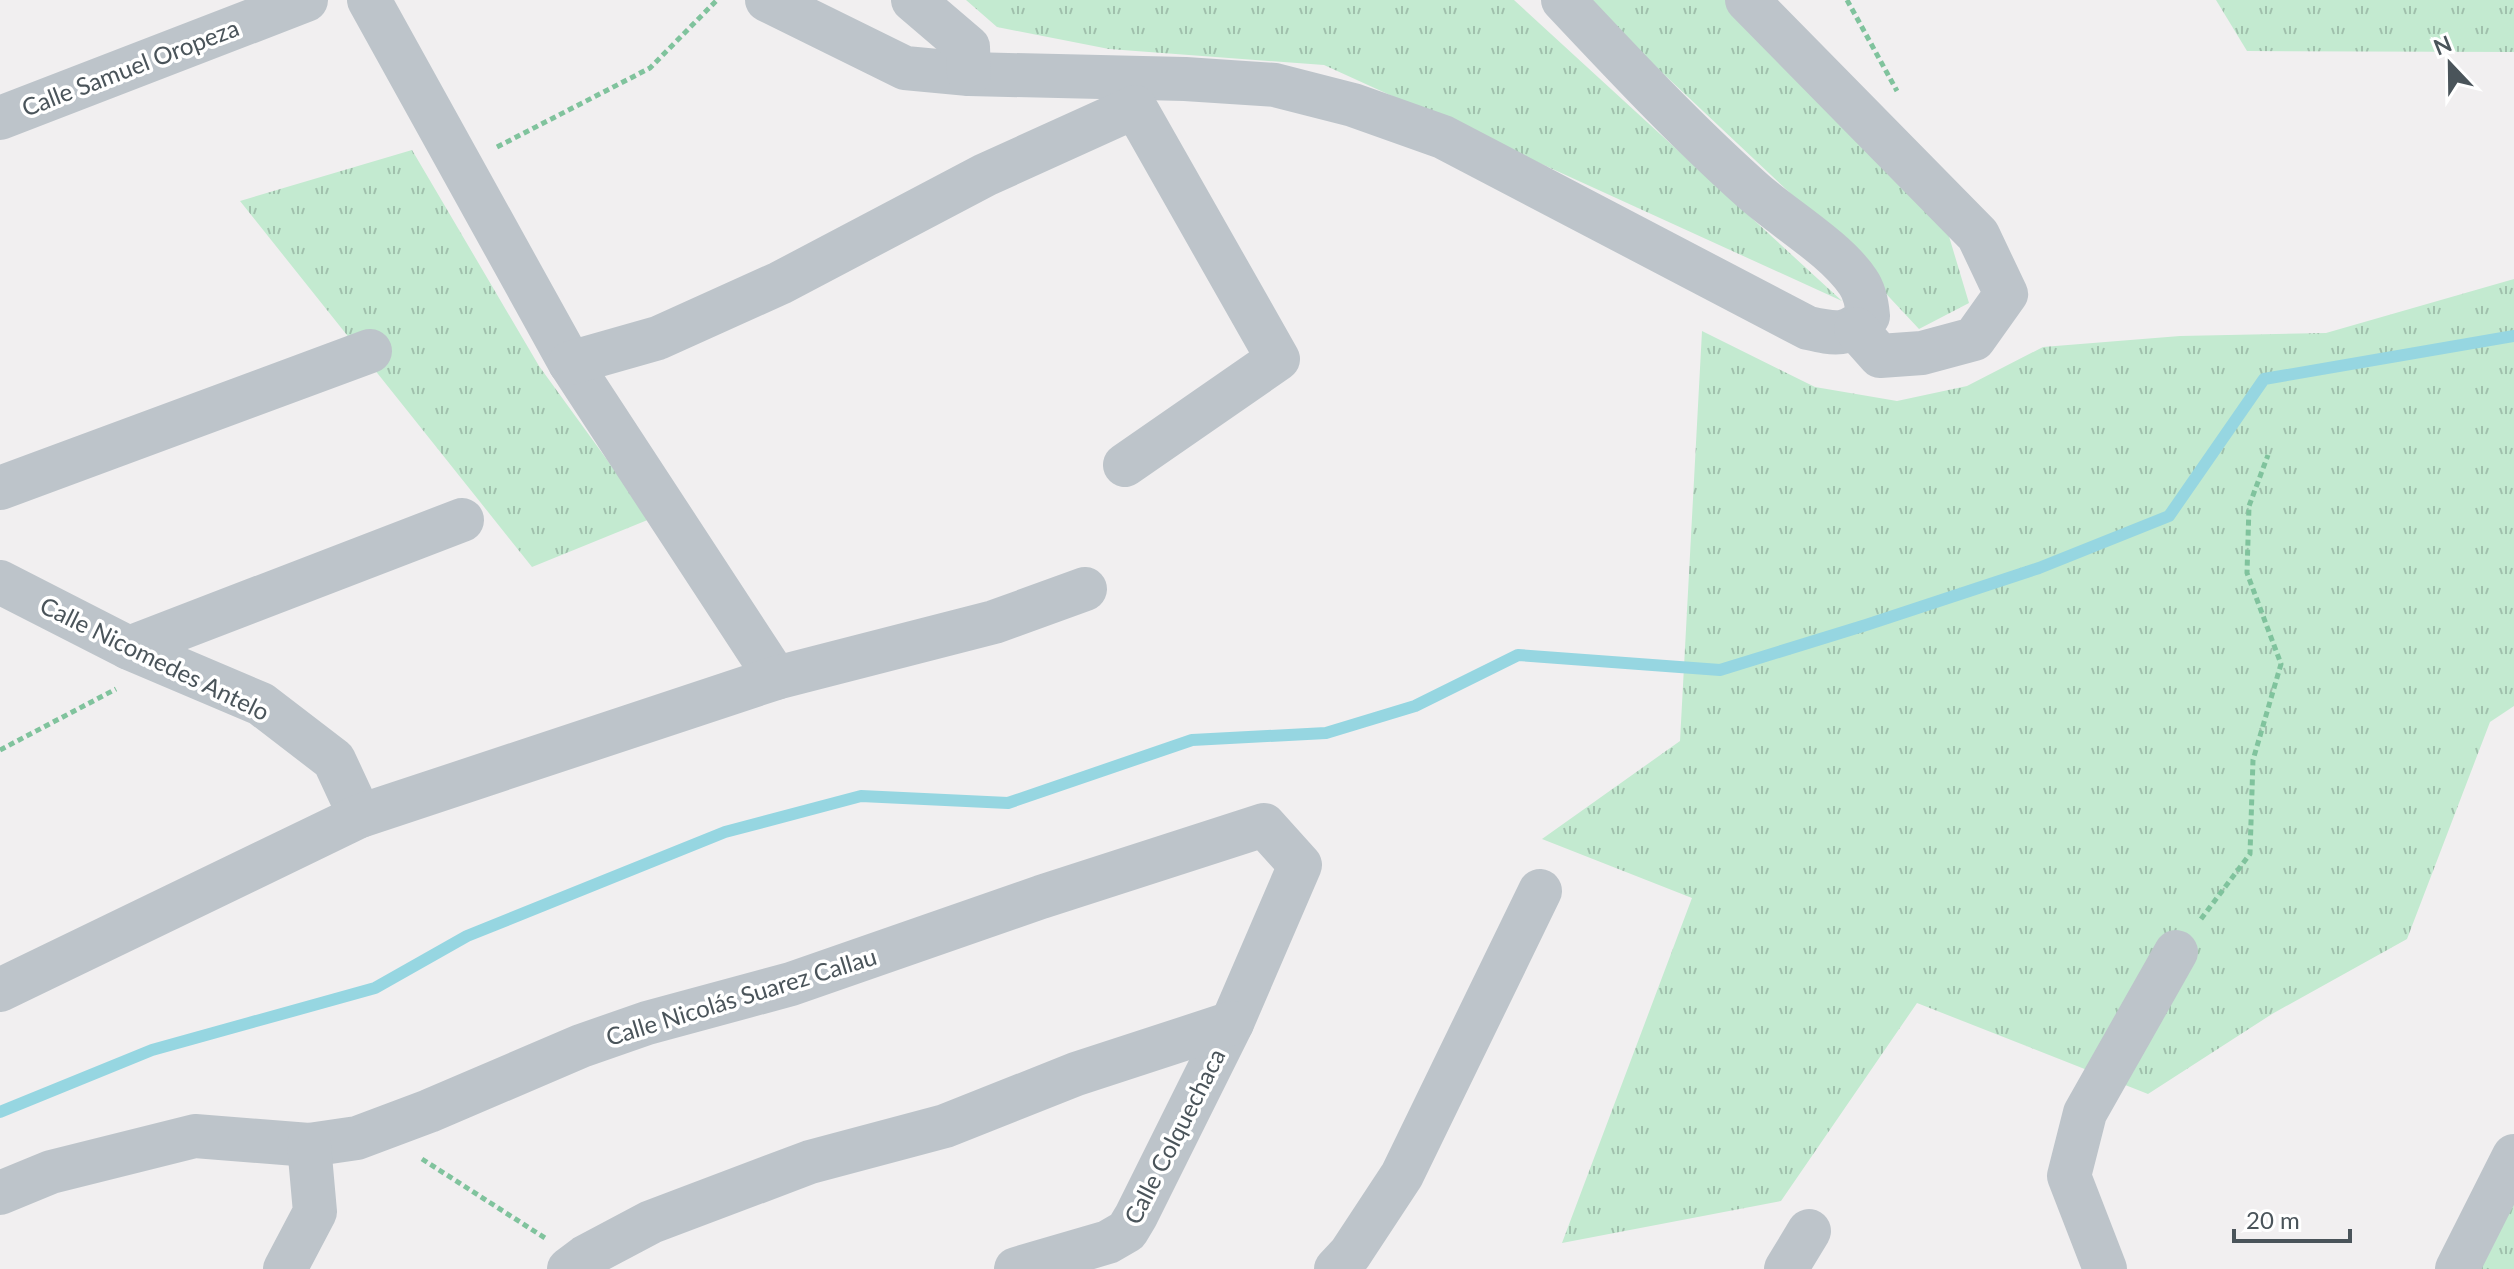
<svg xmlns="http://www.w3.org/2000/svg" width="2514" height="1269" viewBox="0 0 2514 1269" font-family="Lato,sans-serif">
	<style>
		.grass { fill: url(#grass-tufts) }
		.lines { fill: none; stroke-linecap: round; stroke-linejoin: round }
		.stream { stroke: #96d6e1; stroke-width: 12 }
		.path { stroke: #80c39d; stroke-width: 5; stroke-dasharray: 6 4; stroke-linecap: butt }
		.minor { stroke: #bdc4ca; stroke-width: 44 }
		.labels { text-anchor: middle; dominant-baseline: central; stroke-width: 7; stroke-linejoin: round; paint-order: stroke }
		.street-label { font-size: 24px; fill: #4a545a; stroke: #fff }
	</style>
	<defs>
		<pattern id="grass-tufts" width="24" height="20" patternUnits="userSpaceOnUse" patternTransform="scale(2)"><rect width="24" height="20" fill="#c3ead0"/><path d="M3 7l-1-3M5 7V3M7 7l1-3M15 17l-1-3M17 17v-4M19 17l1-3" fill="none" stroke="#a0c0ac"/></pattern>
	</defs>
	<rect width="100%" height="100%" fill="#f1eff0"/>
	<!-- grass -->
	<g class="grass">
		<path d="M966,0H1514L1842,301L1324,65L1109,49L997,27Z"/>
		<path d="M1585,0H1726L1948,233L1969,303L1919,329L1806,208Z"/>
		<path d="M2216,0H2514V52L2247,51Z"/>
		<path d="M412,150L539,366L650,519L532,567L240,201Z"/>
		<path d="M2514,279V706L2490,722L2407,939L2272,1014L2148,1094L1917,1003L1781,1201L1562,1243L1692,898L1542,839L1680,741L1702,331L1815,387L1897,401L1967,386L2043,347L2180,336L2326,333Z"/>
		<path d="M2514,1190V1269H2474Z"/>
	</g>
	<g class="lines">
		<!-- stream -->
		<path class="stream" d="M0,1112L152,1050L375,988L467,936L725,832L861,796L1008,803L1192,740L1326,733L1415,706L1518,655L1720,670L1866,625L2039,568L2169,516L2264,379L2514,336"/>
		<!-- path -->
		<g class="path">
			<path d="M1847,0L1897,91"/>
			<path d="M497,147L650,68L717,0"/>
			<path d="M0,750L116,689"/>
			<path d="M2201,919L2250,854L2253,760L2281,664L2247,573L2249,506L2268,455"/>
			<path d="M422,1159L545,1238"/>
		</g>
		<!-- minor -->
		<g class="minor">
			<path d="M369,0L570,363L776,678"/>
			<path d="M767,0L905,68L969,74L1185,79L1275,85L1353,105L1443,137L1808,328C1835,334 1848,337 1868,316C1867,304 1865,292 1858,282C1835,248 1783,218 1752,190C1685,130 1624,65 1563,0"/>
			<path d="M913,0L968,47L969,74"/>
			<path d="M1747,0L1978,235L2006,294L1974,339L1922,353L1880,356L1856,329"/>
			<path d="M0,118L306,0"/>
			<path d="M570,363L658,338L780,283L985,175L1135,107L1278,359L1125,465"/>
			<path d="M0,488L370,351"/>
			<path d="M0,582L129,648L261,704L334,760L360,816"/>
			<path d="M129,648L462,520"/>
			<path d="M0,990L360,816L776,678L994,622L1085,589"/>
			<path d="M0,1193L51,1172L195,1136L309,1145L357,1138L429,1111L581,1046L647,1023L791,984L1041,897L1264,825L1300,865L1232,1023L1136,1216L1127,1231L1108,1242L1016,1269"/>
			<path d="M285,1269L315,1212L309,1145"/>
			<path d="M569,1269L585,1257L651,1222L810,1162L945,1126L1076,1074L1232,1023"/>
			<path d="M1336,1269L1350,1254L1402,1175L1540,891"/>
			<path d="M1786,1269L1809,1231"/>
			<path d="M2105,1269L2069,1176L2085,1113L2176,952"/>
			<path d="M2457,1269L2514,1156"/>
		</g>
	</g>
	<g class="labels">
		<!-- street labels -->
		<g class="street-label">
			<text transform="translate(130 67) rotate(-21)">Calle Samuel Oropeza</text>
			<text transform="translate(155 658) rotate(26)">Calle Nicomedes Antelo</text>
			<text transform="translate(741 996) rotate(-17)">Calle Nicolás Suarez Callau</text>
			<text transform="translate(1174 1136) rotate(-63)">Calle Colquechaca</text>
		</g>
	</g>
	<!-- north arrow -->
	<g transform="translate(2450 64) rotate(338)" stroke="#ffffff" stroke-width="6" paint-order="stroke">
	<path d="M0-6L14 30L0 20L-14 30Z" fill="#4a545a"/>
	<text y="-12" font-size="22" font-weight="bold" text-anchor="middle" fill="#4a545a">N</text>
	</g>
	<!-- scale -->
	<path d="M2234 1229v12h116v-12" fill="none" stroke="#4a545a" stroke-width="4"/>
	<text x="2246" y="1229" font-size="24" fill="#4a545a" stroke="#ffffff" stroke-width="6" paint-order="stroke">20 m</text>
</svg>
